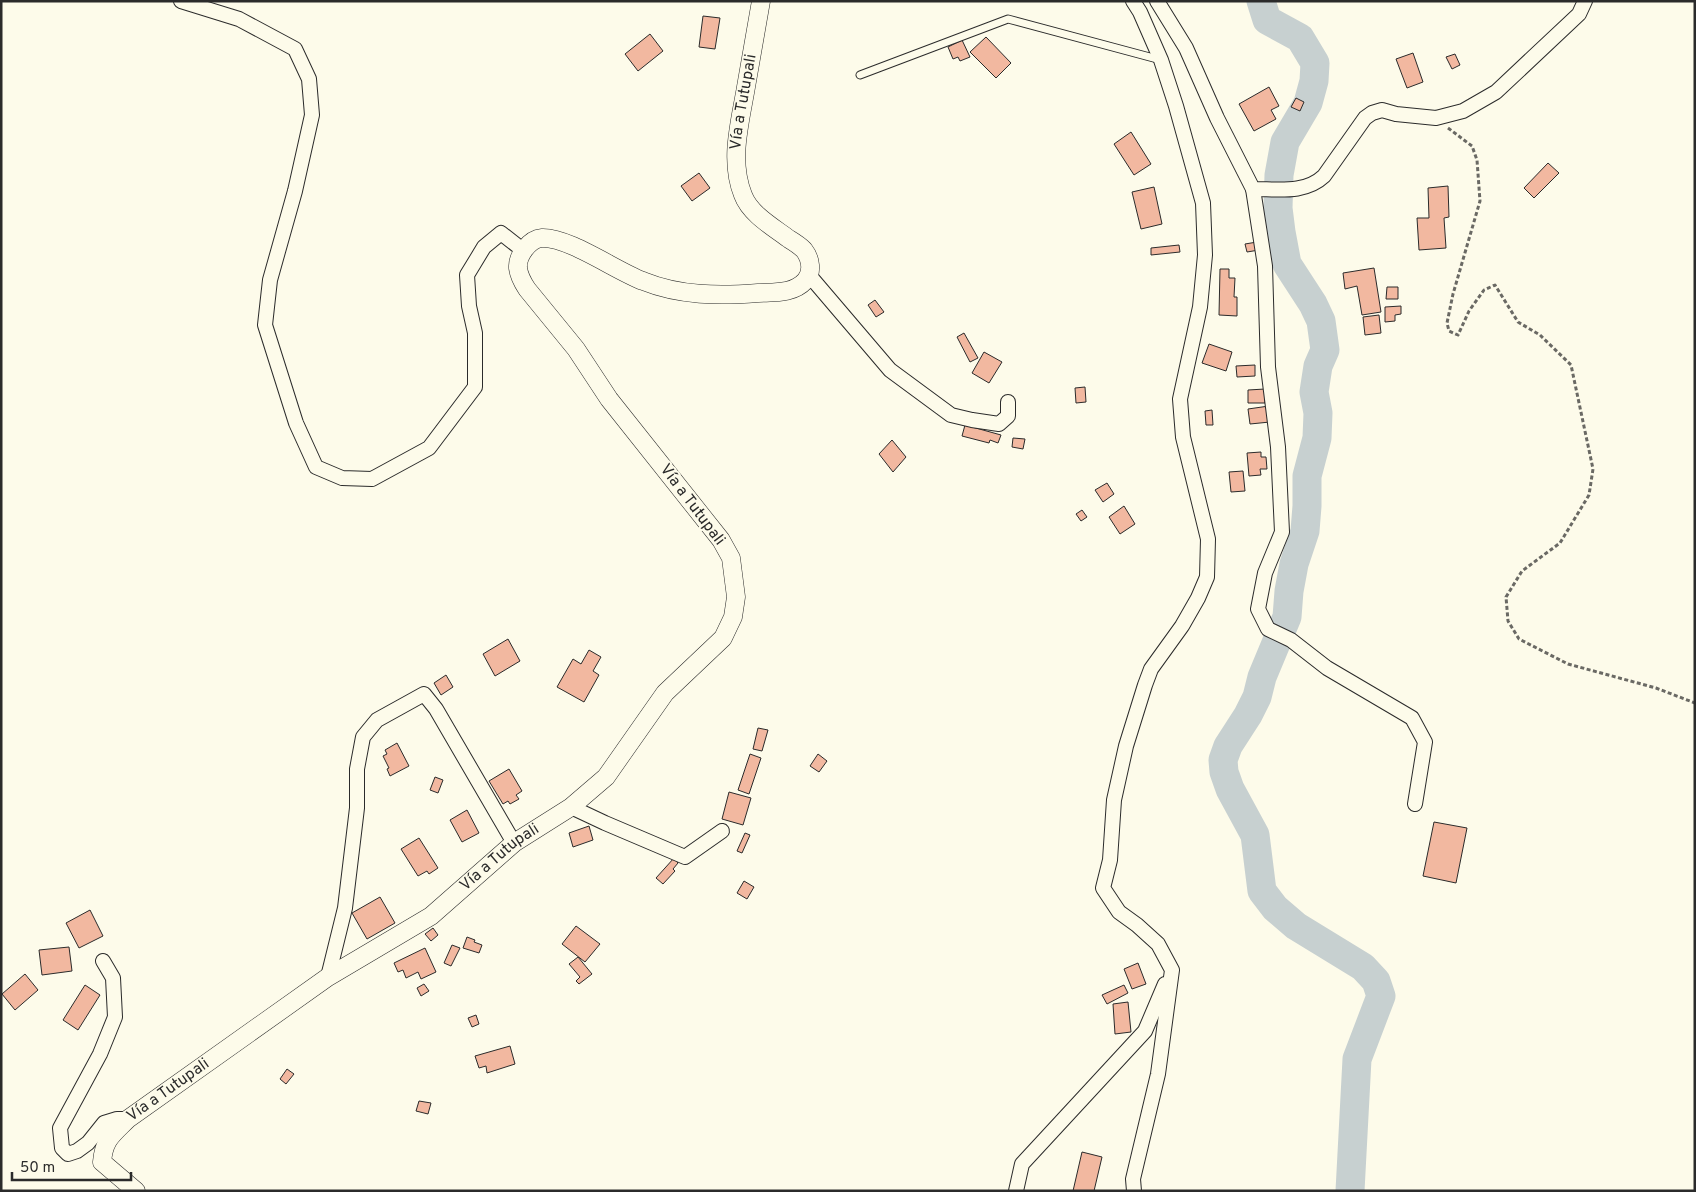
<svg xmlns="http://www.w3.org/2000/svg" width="1696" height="1192" viewBox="0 0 1696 1192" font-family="Overpass,sans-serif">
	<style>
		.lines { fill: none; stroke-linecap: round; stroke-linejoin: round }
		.river { stroke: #c7d0d0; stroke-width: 29 }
		.building { fill: #f2b8a0; stroke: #2b2b2b }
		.service-casing { stroke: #2b2b2b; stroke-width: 9 }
		.minor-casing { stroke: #2b2b2b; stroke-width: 16 }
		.tertiary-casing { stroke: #2b2b2b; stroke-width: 19 }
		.path { stroke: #6a6964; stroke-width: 3; stroke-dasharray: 4 2.5; stroke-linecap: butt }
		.service { stroke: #fdfbea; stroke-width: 7 }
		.minor { stroke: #fdfbea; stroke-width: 14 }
		.tertiary { stroke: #fdfbea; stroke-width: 18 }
		.labels { text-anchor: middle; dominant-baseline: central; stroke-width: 4; stroke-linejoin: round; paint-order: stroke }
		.street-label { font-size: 16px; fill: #2b2b2b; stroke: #fdfbea }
	</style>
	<rect width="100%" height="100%" fill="#fdfbea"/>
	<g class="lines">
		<!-- river -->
		<path class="river" d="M1261,1L1267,20L1300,38L1315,63L1314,81L1308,103L1285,142L1279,175L1278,208L1281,232L1287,264L1313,304L1321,321L1325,350L1318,366L1314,392L1318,413L1317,438L1307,476V506L1305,531L1294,564L1289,591L1287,617L1262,677L1257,697L1248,715L1228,746L1223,760L1224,772L1230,789L1255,835L1262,891L1275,908L1296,926L1363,967L1376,981L1381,996L1357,1059L1350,1191"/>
	</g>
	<!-- building -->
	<g class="building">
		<path d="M703,16L720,18L715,49L699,47Z"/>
		<path d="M650,34L663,51L638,71L625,54Z"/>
		<path d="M986,37L1011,63L996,78L970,52Z"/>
		<path d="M962,40L970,57L960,61L958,57L953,59L948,47Z"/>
		<path d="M1413,53L1423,82L1407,88L1396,59Z"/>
		<path d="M1455,54L1460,65L1452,69L1446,57Z"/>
		<path d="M1269,87L1279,106L1271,110L1276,119L1254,131L1239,104Z"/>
		<path d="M1296,98L1304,102L1300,111L1291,107Z"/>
		<path d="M1131,132L1151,164L1134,175L1114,144Z"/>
		<path d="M1548,163L1559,173L1534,198L1524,188Z"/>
		<path d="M699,173L710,188L692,201L681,186Z"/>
		<path d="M1448,186L1449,217L1444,218L1446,248L1419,250L1417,218H1429L1428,188Z"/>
		<path d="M1154,187L1162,224L1141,229L1132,192Z"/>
		<path d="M1257,242L1259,250L1247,252L1245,244Z"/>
		<path d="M1179,245L1180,252L1151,255V248Z"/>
		<path d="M1374,268L1381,312L1362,315L1357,286L1345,289L1343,273Z"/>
		<path d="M1220,269H1229V278H1235L1234,297H1237V316L1219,315Z"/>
		<path d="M1387,287H1398V299H1386Z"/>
		<path d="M875,300L884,312L876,317L868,305Z"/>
		<path d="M1401,306V314L1395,315V321L1385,322V307Z"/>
		<path d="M1379,315L1381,333L1365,335L1363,317Z"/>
		<path d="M964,333L978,358L970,362L957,337Z"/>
		<path d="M1209,344L1232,352L1226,371L1202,363Z"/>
		<path d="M984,352L1002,362L989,383L972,373Z"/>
		<path d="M1255,365V376L1237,377L1236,366Z"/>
		<path d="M1085,387L1086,402L1076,403L1075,388Z"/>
		<path d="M1265,389V403H1248V390Z"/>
		<path d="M1269,406L1270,422L1250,424L1248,409Z"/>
		<path d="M1212,410L1213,425H1206L1205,411Z"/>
		<path d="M965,425L1001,435L998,443L990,440L989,443L962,436Z"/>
		<path d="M1013,438L1025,439L1023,449L1012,447Z"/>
		<path d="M892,440L906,457L893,472L879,454Z"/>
		<path d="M1261,452V457H1266L1267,469H1260L1261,475L1249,476L1247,453Z"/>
		<path d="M1243,471L1245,491L1231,492L1229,472Z"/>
		<path d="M1107,483L1114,494L1103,502L1095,490Z"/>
		<path d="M1124,506L1135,524L1120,534L1109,517Z"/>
		<path d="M1082,510L1087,517L1081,521L1076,514Z"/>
		<path d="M508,639L520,661L495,676L483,654Z"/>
		<path d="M589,650L601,657L593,671L599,675L584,702L557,687L573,659L581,664Z"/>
		<path d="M446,675L453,687L441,695L434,683Z"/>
		<path d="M758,728L768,730L762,751L753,749Z"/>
		<path d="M397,743L409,766L390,776L387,769L389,768L383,756L387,754L385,750Z"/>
		<path d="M750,754L761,758L749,794L738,790Z"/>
		<path d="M818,754L827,761L819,772L810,766Z"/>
		<path d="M509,769L522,791L516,795L519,799L510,804L508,801L503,804L489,781Z"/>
		<path d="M435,777L443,780L438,793L430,790Z"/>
		<path d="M729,792L751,798L743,825L722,819Z"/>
		<path d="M467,810L479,833L462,842L450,820Z"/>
		<path d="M1434,822L1467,828L1456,883L1423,876Z"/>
		<path d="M589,826L593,840L573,847L569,833Z"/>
		<path d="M745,833L750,835L742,853L737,851Z"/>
		<path d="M419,838L438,868L429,874L427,871L418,876L401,849Z"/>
		<path d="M674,858L678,863L673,869L675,871L663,884L656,878Z"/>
		<path d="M744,881L754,887L747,899L737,893Z"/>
		<path d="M380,897L395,923L367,939L352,913Z"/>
		<path d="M90,910L103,936L79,948L66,923Z"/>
		<path d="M576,926L600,944L585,962L562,944Z"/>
		<path d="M433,928L438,935L431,941L425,934Z"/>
		<path d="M467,937L475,940L474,942L482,945L479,953L463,948Z"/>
		<path d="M452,945L460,948L451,966L444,963Z"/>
		<path d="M69,947L72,971L42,975L39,950Z"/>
		<path d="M425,948L436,972L421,979L418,972L406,978L403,970L398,972L394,963Z"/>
		<path d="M578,957L592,974L579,984L576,981L580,977L569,964Z"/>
		<path d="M1138,963L1146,984L1132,989L1124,969Z"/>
		<path d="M25,974L38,990L15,1010L2,994Z"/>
		<path d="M424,984L429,991L421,996L417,988Z"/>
		<path d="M85,985L100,995L78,1030L63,1020Z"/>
		<path d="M1124,985L1128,993L1107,1004L1102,995Z"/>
		<path d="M1128,1002L1131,1032L1115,1034L1113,1004Z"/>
		<path d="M476,1015L479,1024L472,1027L468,1018Z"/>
		<path d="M510,1046L515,1064L487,1073L486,1066L479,1068L475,1056Z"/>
		<path d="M287,1069L294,1074L286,1084L280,1079Z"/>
		<path d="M419,1101L431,1103L428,1114L416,1111Z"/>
		<path d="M1082,1152L1102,1157L1094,1191H1073Z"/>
	</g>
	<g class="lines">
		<!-- service casing -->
		<g class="service-casing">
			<path id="service" d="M860,75L1008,19L1161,60"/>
		</g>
		<!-- minor casing -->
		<g class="minor-casing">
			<g id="minor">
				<path d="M181,1L239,19L295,49L309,79L312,115L295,191L270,280L265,325L296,423L316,467L342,478L372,479L429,448L475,387V333L469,306L467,275L484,247L501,233L524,251"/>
				<path d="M1133,1L1140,12L1161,60L1176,106L1203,203L1205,255L1200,307L1180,399L1183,437L1208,539L1207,577L1198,598L1182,626L1151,669L1145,685L1126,746L1114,800L1110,860L1103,888L1119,912L1137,925L1158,944L1172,970L1158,1074L1133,1179L1134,1191"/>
				<path d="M1157,1L1186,48L1217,118L1253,189C1278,189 1305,194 1324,176L1365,118L1372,113L1382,110L1396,114L1436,118L1463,111L1496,92L1579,14L1585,1"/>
				<path d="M1253,189L1265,266L1268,367L1278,447L1282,532L1265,573L1258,609L1268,629L1291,640L1327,668L1412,718L1425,742L1415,804"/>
				<path d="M809,275L890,370L951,415L972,420L999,424L1008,416V402"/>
				<path d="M571,807L605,823L685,857L722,831"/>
				<path d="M103,961L113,978L115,1017L100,1054L60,1128L62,1148L68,1154L77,1151L88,1143L104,1123L117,1119H128"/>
				<path d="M328,977L345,908L357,808V769L363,737L377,720L424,694L436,709L514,843"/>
				<path d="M1016,1191L1022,1164L1145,1031L1165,984"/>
			</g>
		</g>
		<!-- tertiary casing -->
		<g class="tertiary-casing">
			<g id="tertiary">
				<path id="s1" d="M136,1191L102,1162C104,1139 112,1135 128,1119L328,977L431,916L514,843L571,807L606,777L665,693L723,638L733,617L736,597L731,558L721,540L609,399L576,349L527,289C523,283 519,276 518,268C517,256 529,239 542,238C569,237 616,271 643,281C680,296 719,296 758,293C774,292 793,294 805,281C813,273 811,259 804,250C800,246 794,242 789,239C773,227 750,214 743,195C729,160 740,123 746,87C751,58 756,30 761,1"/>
			</g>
		</g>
		<!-- path -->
		<path class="path" d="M1448,128L1472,146L1477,160L1480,201L1453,294L1447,323L1449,331L1458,335L1469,311L1484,290L1495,285L1518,322L1540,335L1571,365L1593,469L1589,495L1560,543L1522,571L1506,597L1508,621L1519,639L1568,664L1656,688L1695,703"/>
		<!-- service -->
		<use href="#service" class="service"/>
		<!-- minor -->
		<use href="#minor" class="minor"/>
		<!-- tertiary -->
		<use href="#tertiary" class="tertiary"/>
	</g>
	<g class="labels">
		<!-- street labels -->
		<g class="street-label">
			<text stroke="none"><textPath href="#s1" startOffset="1842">Vía a Tutupali</textPath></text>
			<text transform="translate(692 505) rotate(53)">Vía a Tutupali</text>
			<text stroke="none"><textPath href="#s1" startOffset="552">Vía a Tutupali</textPath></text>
			<text stroke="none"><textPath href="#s1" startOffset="146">Vía a Tutupali</textPath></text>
		</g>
	</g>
	<!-- border -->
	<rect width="1696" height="1192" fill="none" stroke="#2b2b2b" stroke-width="5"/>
	<!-- scale -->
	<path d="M12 1172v8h119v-8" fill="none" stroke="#2b2b2b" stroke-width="2.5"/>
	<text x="20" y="1172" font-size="15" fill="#2b2b2b" stroke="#fdfbea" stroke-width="4" paint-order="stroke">50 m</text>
</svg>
